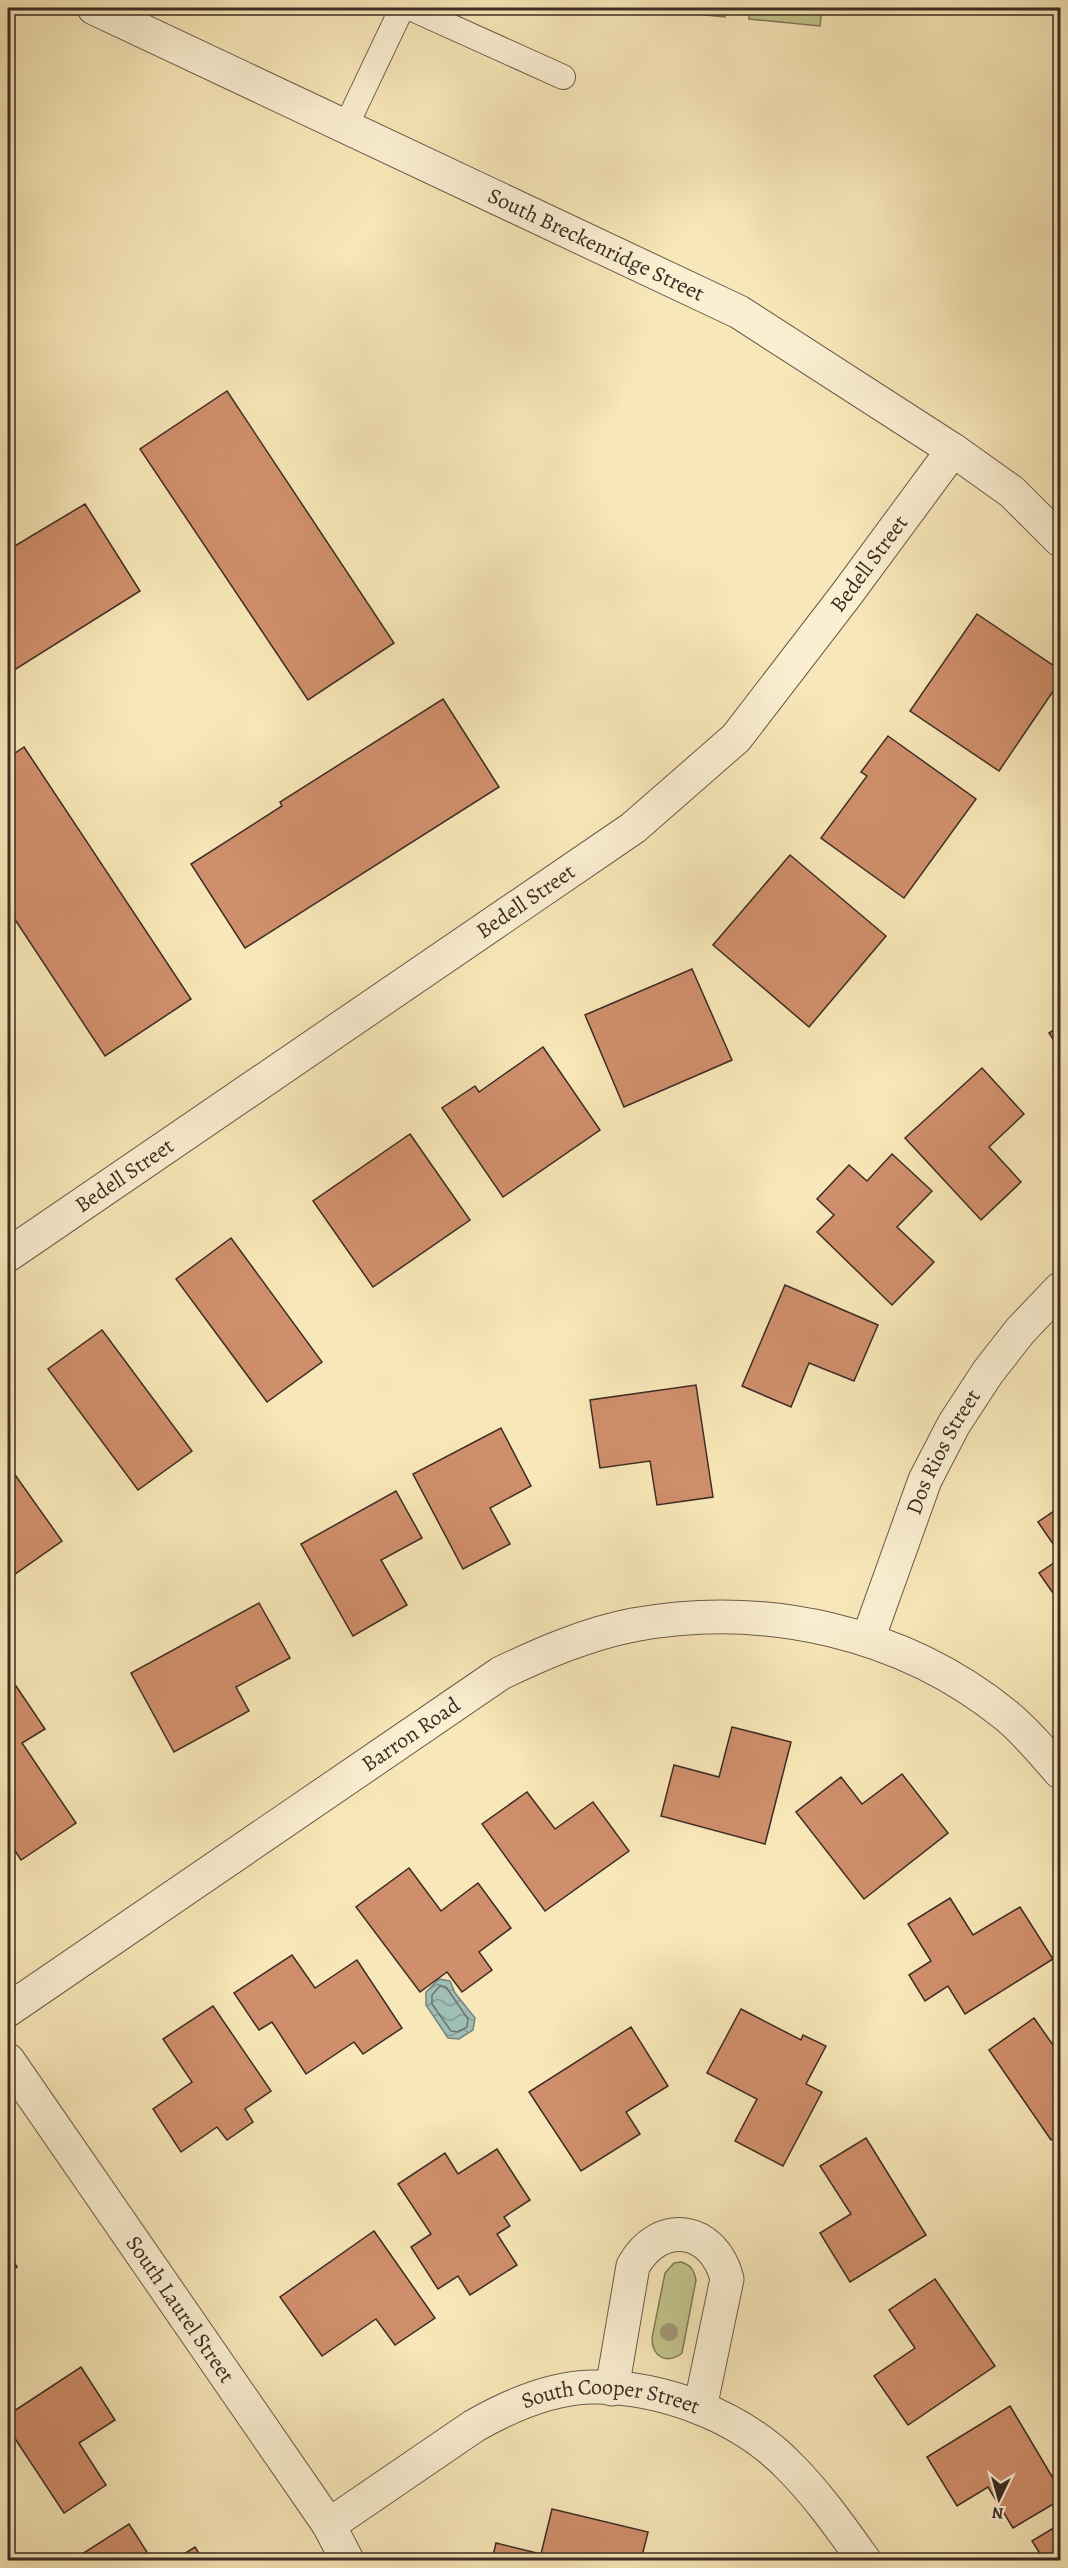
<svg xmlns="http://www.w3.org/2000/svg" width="1068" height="2568" viewBox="0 0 1068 2568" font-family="Alegreya,serif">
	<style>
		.grass { fill: #c2c48b; stroke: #807858; stroke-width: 1.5 }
		.water { fill: url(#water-waves); stroke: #78847c; stroke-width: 1.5 }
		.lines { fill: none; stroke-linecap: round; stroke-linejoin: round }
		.shore { stroke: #6e756e; stroke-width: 1.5 }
		.building { fill: #d08f6c; stroke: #3d2c25; stroke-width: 1.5 }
		.service-casing { stroke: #6c5b4a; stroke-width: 26 }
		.minor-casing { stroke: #6c5b4a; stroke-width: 35 }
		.service { stroke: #faefd1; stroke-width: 24 }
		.minor { stroke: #faefd1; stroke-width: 33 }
		.tree { fill: #a39575 }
		.labels { text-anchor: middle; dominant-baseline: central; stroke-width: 4.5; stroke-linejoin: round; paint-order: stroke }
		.street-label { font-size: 22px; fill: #3d2c25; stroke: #faefd1 }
	</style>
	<defs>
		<pattern id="water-waves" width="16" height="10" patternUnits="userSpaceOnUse" patternTransform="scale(1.5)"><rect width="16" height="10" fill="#9fbeb6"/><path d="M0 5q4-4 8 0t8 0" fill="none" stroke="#839b94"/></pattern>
	</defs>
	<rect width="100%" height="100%" fill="#f8e7b8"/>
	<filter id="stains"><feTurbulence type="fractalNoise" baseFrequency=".00333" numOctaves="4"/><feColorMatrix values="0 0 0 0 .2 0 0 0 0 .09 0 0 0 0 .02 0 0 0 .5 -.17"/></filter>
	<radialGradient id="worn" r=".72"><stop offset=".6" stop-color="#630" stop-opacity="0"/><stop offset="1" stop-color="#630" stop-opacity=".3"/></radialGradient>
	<!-- grass -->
	<g class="grass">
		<path d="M654,8H726L725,17L654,10Z"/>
		<path d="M750,8H822L820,26L749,19Z"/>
		<path d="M681,2262C691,2265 694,2270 696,2280L682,2353C667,2365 652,2357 652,2338L665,2273L674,2263Z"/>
	</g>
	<!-- water -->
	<path class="water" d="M439,1979L450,1981L455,1993L475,2018L473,2030L459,2039L448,2038L426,2005V1992Z"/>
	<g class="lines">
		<!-- shore -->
		<path class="shore" d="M440,1986L446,1987L468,2019L467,2027L458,2032L451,2031L432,2004V1995Z"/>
	</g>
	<!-- building -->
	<g class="building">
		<path d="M227,391L394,643L308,700L140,449Z"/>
		<path d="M85,504L140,591L8,674V550Z"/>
		<path d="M977,614L1060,670V681L999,771L910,711Z"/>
		<path d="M443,699L499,787L245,948L191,864L282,806L280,802Z"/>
		<path d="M888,736L976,799L904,898L821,838L867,776L861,772Z"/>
		<path d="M24,747L191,999L105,1056L8,909V758Z"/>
		<path d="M790,855L886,936L809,1027L713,945Z"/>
		<path d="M692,969L732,1060L624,1107L585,1015Z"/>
		<path d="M1060,1026V1050L1049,1033Z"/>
		<path d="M543,1047L600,1130L503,1197L442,1108L475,1086L479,1092Z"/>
		<path d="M982,1068L1024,1114L989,1147L1021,1182L981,1220L905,1138Z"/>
		<path d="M410,1134L470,1220L373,1287L313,1201Z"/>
		<path d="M892,1154L932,1191L897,1227L934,1262L892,1305L817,1232L834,1215L817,1199L849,1165L867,1181Z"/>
		<path d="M231,1238L322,1362L267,1402L176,1279Z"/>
		<path d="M785,1285L878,1325L854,1381L809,1363L791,1407L742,1386Z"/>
		<path d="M102,1330L192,1451L138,1490L48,1369Z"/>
		<path d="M696,1385L713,1497L657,1505L650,1461L600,1468L590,1400Z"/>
		<path d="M501,1428L531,1486L490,1508L510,1544L463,1569L413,1474Z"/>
		<path d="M8,1465L62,1541L8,1579Z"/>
		<path d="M396,1491L422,1538L381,1560L407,1605L353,1636L301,1544Z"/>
		<path d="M1060,1507V1554L1038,1522Z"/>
		<path d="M1060,1559V1603L1039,1573Z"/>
		<path d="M259,1603L290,1658L236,1687L249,1711L174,1752L131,1673Z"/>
		<path d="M16,1686L45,1729L22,1743L76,1823L21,1860L8,1840V1692Z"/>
		<path d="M732,1727L791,1742L765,1844L661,1816L674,1765L719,1777Z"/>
		<path d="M902,1774L948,1833L864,1899L796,1812L841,1777L862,1804Z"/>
		<path d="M527,1792L555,1829L593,1802L629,1851L545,1911L482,1824Z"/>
		<path d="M409,1868L441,1911L478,1883L511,1928L479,1952L492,1970L462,1992L447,1972L420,1992L356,1907Z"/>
		<path d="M950,1898L973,1935L1020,1907L1053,1959L965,2014L948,1986L925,2001L909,1975L931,1961L908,1924Z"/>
		<path d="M292,1955L315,1988L357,1960L402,2028L363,2054L354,2042L306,2074L272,2022L259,2030L234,1993Z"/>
		<path d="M213,2006L271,2091L245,2109L253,2122L227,2140L217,2127L181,2152L153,2109L192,2082L163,2039Z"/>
		<path d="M741,2009L801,2040L803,2035L826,2046L806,2084L822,2092L783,2166L735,2141L757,2099L707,2073Z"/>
		<path d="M1034,2018L1060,2055V2133L1051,2140L989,2050Z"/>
		<path d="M631,2027L668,2086L626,2112L640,2134L581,2171L529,2092Z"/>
		<path d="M866,2138L926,2235L850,2282L820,2233L851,2214L820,2166Z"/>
		<path d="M497,2149L530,2200L504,2217L510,2226L497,2234L517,2265L470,2295L458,2276L438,2289L411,2247L431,2234L398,2184L445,2153L458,2174Z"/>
		<path d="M374,2231L435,2318L395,2345L376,2319L322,2356L280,2297Z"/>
		<path d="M8,2252L17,2267L8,2273Z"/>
		<path d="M935,2279L995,2366L908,2425L874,2376L915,2348L889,2310Z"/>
		<path d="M81,2367L115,2420L79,2443L106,2485L64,2513L8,2428V2415Z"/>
		<path d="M1010,2406L1060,2490V2500L1013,2528L988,2487L957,2506L927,2457Z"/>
		<path d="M552,2509L648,2532L641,2560H492L496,2543L541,2554Z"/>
		<path d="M129,2524L152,2560H82L79,2556Z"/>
		<path d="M1060,2524V2560H1044L1032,2541Z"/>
		<path d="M195,2547L203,2560H174Z"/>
	</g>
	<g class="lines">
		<!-- service casing -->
		<g class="service-casing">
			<g id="service">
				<path d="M410,8L563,77"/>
				<path d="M346,126L402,8"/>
			</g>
		</g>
		<!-- minor casing -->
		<g class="minor-casing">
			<g id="minor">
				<path id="s1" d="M94,8L739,312L953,450L1012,492L1060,540"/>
				<path id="s2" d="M8,1255L633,828L736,738L846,595L953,450"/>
				<path id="s3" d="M868,1639L925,1480L954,1424L988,1372L1020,1331L1060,1289"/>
				<path id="s4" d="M8,2010L501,1673C543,1653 587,1634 633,1625C764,1601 903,1631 1007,1716C1026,1732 1043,1752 1060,1772"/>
				<path id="s5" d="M8,2060L329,2525L347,2560"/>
				<path d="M612,2389L633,2266C660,2218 714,2227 727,2279L700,2408"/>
				<path id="s6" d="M329,2525L474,2426C509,2406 550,2388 591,2387C662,2386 741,2416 790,2467C818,2495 841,2528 864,2560"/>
			</g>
		</g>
		<!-- service -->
		<use href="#service" class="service"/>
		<!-- minor -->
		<use href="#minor" class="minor"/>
	</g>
	<!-- trees -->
	<circle class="tree" cx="669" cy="2332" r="9"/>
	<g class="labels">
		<!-- street labels -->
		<g class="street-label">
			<text stroke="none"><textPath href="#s1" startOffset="555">South Breckenridge Street</textPath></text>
			<text stroke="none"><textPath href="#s2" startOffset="1113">Bedell Street</textPath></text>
			<text stroke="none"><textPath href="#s2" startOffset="627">Bedell Street</textPath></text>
			<text stroke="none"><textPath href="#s2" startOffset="141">Bedell Street</textPath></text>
			<text stroke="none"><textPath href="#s3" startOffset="202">Dos Rios Street</textPath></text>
			<text stroke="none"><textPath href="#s4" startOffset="488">Barron Road</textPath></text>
			<text stroke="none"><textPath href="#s5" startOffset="303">South Laurel Street</textPath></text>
			<text stroke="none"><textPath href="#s6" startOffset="320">South Cooper Street</textPath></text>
		</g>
	</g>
	<!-- margin -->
	<rect width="1068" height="2568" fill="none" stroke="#f8e7b8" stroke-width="30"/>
	<rect x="9" y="9" width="1050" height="2550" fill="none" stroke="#3d2c25" stroke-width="3"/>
	<rect x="15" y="15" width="1038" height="2538" fill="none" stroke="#3d2c25" stroke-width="1.5"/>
	<!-- north arrow -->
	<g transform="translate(999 2499) rotate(185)" stroke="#faefd1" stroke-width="4.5" paint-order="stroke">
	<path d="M0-4.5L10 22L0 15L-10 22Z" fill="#3d2c25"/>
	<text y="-9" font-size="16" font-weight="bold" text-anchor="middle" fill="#3d2c25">N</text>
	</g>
	<rect width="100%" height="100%" filter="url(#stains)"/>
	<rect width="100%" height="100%" fill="url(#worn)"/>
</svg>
